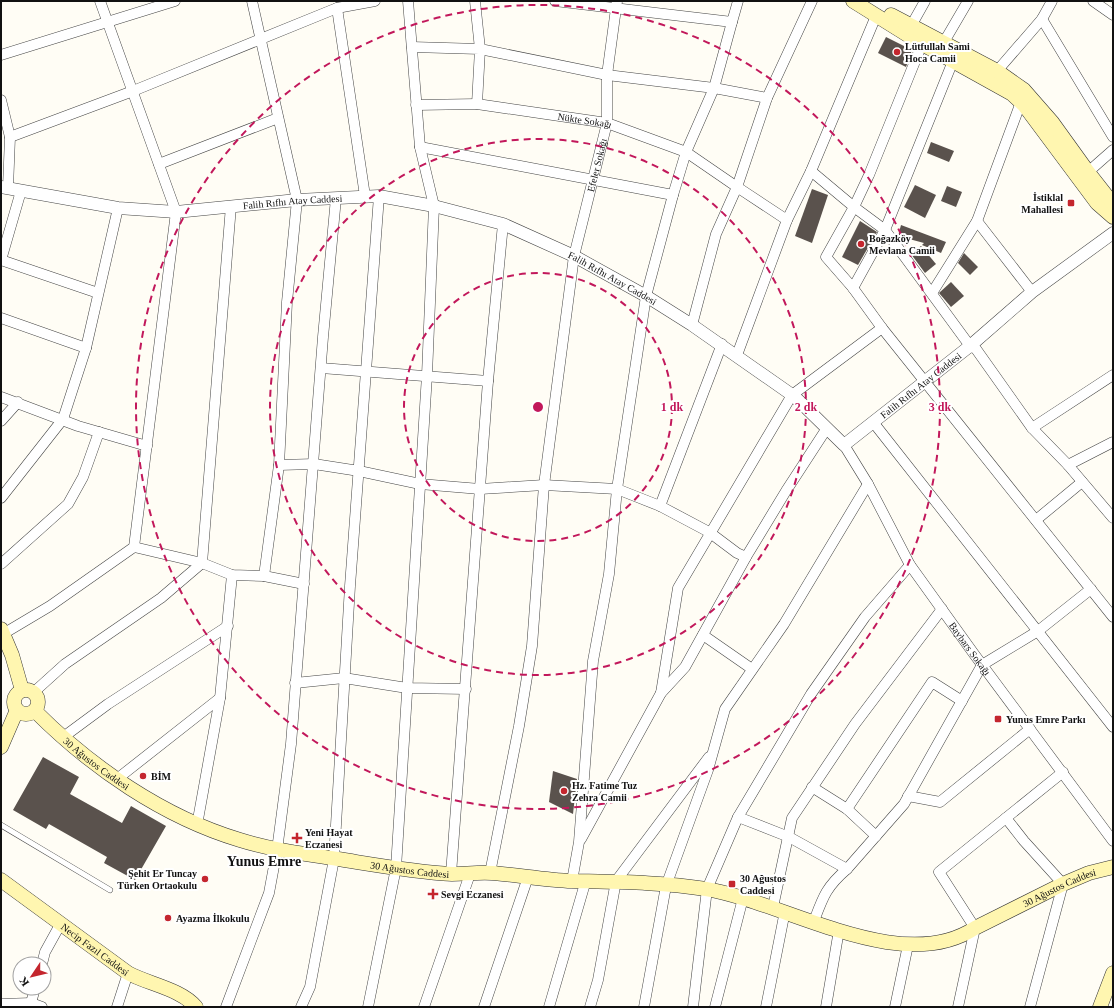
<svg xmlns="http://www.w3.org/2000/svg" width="1114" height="1008" viewBox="0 0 1114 1008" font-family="Georgia,serif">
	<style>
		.building { fill: #5a524d }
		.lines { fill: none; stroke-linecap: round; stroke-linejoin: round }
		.service-casing { stroke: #444; stroke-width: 6 }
		.minor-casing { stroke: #444; stroke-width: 11 }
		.tertiary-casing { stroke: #444; stroke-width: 13 }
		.secondary-casing { stroke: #333; stroke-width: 15 }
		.service { stroke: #fff; stroke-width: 5 }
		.minor { stroke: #fff; stroke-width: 10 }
		.tertiary { stroke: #fff; stroke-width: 12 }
		.secondary { stroke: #fff6b0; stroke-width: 14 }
		.ring { fill: none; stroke: #c2185b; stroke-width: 2; stroke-dasharray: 7 5 }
		.poi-dot { fill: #c4262e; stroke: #fff; stroke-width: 1.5 }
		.labels { text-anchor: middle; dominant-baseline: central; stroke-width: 4; stroke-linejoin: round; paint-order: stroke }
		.poi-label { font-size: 10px; font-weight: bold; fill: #111; stroke: #fff; text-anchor: start }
		.street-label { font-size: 10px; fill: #111; stroke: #fff }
		.district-label { font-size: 14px; font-weight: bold; fill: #111; stroke: #fff }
		.centre { fill: #c2185b; stroke: #fff; stroke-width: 2 }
		.ring-label { font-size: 12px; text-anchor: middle; font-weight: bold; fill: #c2185b; stroke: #fff; stroke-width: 4; stroke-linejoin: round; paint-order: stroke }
	</style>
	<rect width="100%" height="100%" fill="#fffdf5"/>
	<!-- building -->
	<g class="building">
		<path d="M886,37L912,50L906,67L878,53Z"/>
		<path d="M931,142L954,151L949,162L927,153Z"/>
		<path d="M915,185L936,195L925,218L904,207Z"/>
		<path d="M947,186L962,192L956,207L941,201Z"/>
		<path d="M812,189L828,195L812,243L795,236Z"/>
		<path d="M860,221L877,232L858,265L842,257Z"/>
		<path d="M901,225L946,242L941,253L922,245L924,243L898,236Z"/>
		<path d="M921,246L936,264L925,273L911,254Z"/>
		<path d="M964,253L978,267L970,275L958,263Z"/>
		<path d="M951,282L964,296L951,307L939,293Z"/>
		<path d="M43,757L79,777L70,794L122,823L131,806L166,826L135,880L104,863L107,857L49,824L46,829L13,810Z"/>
		<path d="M553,771L577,779L573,814L549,802Z"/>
	</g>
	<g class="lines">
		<!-- service casing -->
		<g class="service-casing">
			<path id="service" d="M1,825L110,890"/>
		</g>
		<!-- minor casing -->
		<g class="minor-casing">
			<g id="minor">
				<path d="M252,1L297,200L287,302L279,465L264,576"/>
				<path d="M475,1L480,49L607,75L714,88L732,22"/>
				<path d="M555,1L732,22L738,1"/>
				<path d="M1093,1L1113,15"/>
				<path d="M337,8L365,196"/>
				<path d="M1042,19L1113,137"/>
				<path d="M911,26L925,1"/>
				<path d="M944,42L968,1"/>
				<path d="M922,44L869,175L854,207L826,257L853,288L882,328L1113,617"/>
				<path d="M412,47L480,49L477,104"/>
				<path d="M1,55L175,1"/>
				<path d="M997,71L1042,19L1052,1"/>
				<path d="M1,100L10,137L8,188"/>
				<path id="s1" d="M416,105L477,104L607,123L686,152L737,187L716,234L692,325"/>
				<path d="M10,137L133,91L337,8L375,1"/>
				<path d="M420,147L673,195L686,152L714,88L767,98"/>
				<path d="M159,164L278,118"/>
				<path d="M811,171L854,207L885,230L970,346L976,349L1032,428L1068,465L1113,518"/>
				<path d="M1088,172L1113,150"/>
				<path d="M787,220L811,171L876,16"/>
				<path d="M977,221L1032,292"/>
				<path d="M1,260L98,293"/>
				<path d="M1,260L21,191"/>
				<path d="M853,288L885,230L953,61"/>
				<path d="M932,293L977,221L1021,102"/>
				<path d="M1,318L86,348"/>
				<path d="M737,355L787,220L737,187L767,98L812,1"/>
				<path d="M321,368L488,381"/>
				<path d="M1,397L78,426L147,446"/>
				<path d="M1,421L18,402"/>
				<path d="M873,422L1113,727"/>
				<path d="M1032,428L1113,375"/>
				<path id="s2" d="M844,445L868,484L910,565L974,654L1113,841"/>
				<path d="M279,465L314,464L359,471L420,484L480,489L544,485L617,489L660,506L709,532L737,553L746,557"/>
				<path d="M1068,465L1113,442"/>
				<path d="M1,498L63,419L86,348L118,208"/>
				<path d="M660,506L722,344"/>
				<path d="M1036,520L1082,482"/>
				<path d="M134,547L202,563L232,575L264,576L304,584"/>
				<path d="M1,564L68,504L83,477L99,432"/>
				<path d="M3,634L50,606L134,547L176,212L100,1"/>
				<path d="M703,635L752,669"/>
				<path d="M295,683L344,678L407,688L466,689"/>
				<path d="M34,692L65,664L161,598L202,563L231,206"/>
				<path d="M661,693L678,588L792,395L882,328"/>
				<path d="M62,738L108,704L228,626"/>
				<path d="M117,779L220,698"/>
				<path d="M812,787L847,809L876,836"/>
				<path d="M908,796L940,802L1030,729"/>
				<path d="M847,809L932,682L962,701"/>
				<path d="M738,817L789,837L847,869L904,804L982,665L1038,631L1091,589"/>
				<path d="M1006,818L1024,841L1063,884L1030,1007"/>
				<path d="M197,825L220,698L232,575"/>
				<path d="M581,839L661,693L685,667L746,557L786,491L827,428"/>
				<path id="s3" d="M490,873L519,726L532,646L544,485L574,256L607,123V75L617,1"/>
				<path d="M451,874L488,381L503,224"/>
				<path d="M572,881L579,842L593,661L609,574L617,489L646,296L673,195"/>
				<path d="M773,907L792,818L855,724L942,609"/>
				<path d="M814,921C823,897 826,887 847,869"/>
				<path d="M42,964L45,952L61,923"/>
				<path d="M31,1003L35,988"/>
				<path d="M1,1004L31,1003L42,1007"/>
				<path d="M117,1007L128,973"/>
				<path d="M226,1007L269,893L277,850L291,744L323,337L336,198"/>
				<path d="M301,1007L310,987L334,859L350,586L379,196"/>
				<path d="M368,1007L396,868L427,375L434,206L420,147L408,1"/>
				<path d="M424,1007L470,874"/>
				<path d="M484,1007L528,877"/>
				<path d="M549,1007L586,880"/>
				<path d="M590,1007L598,980L616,881L709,757"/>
				<path d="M644,1007L666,886L708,770L725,709L784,624L868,484"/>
				<path d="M693,1007L707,889L738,817L811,694L865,617L910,565"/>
				<path d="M715,1007L743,898"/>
				<path d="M766,1007L785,911"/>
				<path d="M826,1007L839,930"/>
				<path d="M895,1007L908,945"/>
				<path d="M958,1007L975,928L939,872L1063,772"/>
			</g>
		</g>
		<!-- tertiary casing -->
		<g class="tertiary-casing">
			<g id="tertiary">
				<path id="s4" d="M1,187L118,208L176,212L297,200L379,196L434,206L503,224L574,256L646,296L692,325L795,397L844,445L970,346L1032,292L1113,233"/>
			</g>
		</g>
		<!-- secondary casing -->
		<g class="secondary-casing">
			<g id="secondary">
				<path d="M853,1L922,44L1012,94L1024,105L1097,203L1113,217"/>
				<path d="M891,15L997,71L1024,90L1052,122L1088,172L1113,204"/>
				<path d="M1,629L12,655L22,690"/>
				<circle cx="26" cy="702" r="12"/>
				<path id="s5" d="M35,711C91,767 163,817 240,840C272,850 305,854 338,859C376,865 414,872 452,874C465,874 479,872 492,873C519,875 545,880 572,881C617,882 662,882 706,889C785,902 901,977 975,928L1063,884L1089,873L1113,867"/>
				<path d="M1,747L17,710"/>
				<path id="s6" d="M1,880L128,973C148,984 181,989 196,1007"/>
				<path d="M1100,1007L1113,973"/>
			</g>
		</g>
		<!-- service -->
		<use href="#service" class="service"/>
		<!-- minor -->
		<use href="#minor" class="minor"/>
		<!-- tertiary -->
		<use href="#tertiary" class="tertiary"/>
		<!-- secondary -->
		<use href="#secondary" class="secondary"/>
	</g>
	<!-- distance rings -->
	<g class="ring">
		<circle cx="538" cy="407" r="134"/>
		<circle cx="538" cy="407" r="268"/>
		<circle cx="538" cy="407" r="402"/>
	</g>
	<!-- markers -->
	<g class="poi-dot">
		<circle cx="897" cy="52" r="4"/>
		<rect x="1067" y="199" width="8" height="8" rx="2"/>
		<circle cx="861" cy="244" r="4"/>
		<rect x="994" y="715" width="8" height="8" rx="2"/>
		<circle cx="143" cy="776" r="4"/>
		<circle cx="564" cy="791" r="4"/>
		<path d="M295 832h4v4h4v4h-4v4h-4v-4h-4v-4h4z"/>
		<circle cx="205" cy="879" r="4"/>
		<rect x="728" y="880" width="8" height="8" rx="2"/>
		<path d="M431 888h4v4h4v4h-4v4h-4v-4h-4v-4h4z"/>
		<circle cx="168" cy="918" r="4"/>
	</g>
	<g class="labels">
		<!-- poi labels -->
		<g class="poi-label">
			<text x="905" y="46">Lütfullah Sami<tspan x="905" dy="12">Hoca Camii</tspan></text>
			<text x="1063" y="197" text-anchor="end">İstiklal<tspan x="1063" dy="12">Mahallesi</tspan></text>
			<text x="869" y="238">Boğazköy<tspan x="869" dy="12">Mevlana Camii</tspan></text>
			<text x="1006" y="719">Yunus Emre Parkı</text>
			<text x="151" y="776">BİM</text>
			<text x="572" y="785">Hz. Fatime Tuz<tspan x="572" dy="12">Zehra Camii</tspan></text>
			<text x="305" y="832">Yeni Hayat<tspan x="305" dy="12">Eczanesi</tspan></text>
			<text x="197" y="873" text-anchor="end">Şehit Er Tuncay<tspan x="197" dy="12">Türken Ortaokulu</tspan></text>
			<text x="740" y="878">30 Ağustos<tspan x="740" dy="12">Caddesi</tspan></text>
			<text x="441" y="894">Sevgi Eczanesi</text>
			<text x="176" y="918">Ayazma İlkokulu</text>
		</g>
		<!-- street labels -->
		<g class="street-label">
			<text stroke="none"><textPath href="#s1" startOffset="170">Nükte Sokağı</textPath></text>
			<text stroke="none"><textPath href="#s3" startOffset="717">Efeler Sokağı</textPath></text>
			<text stroke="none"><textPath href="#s4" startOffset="294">Falih Rıfhı Atay Caddesi</textPath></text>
			<text stroke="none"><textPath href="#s4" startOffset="630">Falih Rıfhı Atay Caddesi</textPath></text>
			<text stroke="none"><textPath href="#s4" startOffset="1014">Falih Rıfhı Atay Caddesi</textPath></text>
			<text stroke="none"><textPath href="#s2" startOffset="240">Baybars Sokağı</textPath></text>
			<text stroke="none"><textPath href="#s5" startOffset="81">30 Ağustos Caddesi</textPath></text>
			<text stroke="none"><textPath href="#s5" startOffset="417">30 Ağustos Caddesi</textPath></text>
			<text stroke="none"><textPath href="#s5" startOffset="1088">30 Ağustos Caddesi</textPath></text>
			<text stroke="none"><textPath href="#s6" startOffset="117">Necip Fazıl Caddesi</textPath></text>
		</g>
		<!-- district labels -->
		<g class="district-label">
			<text x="264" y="861">Yunus Emre</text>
		</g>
	</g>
	<circle cx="538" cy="407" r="6" class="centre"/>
	<g class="ring-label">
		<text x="672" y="411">1 dk</text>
		<text x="806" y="411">2 dk</text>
		<text x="940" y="411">3 dk</text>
	</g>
	<!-- border -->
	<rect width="1114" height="1008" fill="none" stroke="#111111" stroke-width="4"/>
	<!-- north arrow -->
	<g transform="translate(32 976) rotate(235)"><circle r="19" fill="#ffffff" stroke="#a0a0a0"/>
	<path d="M0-3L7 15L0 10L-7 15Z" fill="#c4262e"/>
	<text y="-6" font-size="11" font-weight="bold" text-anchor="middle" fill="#111111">K</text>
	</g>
</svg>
